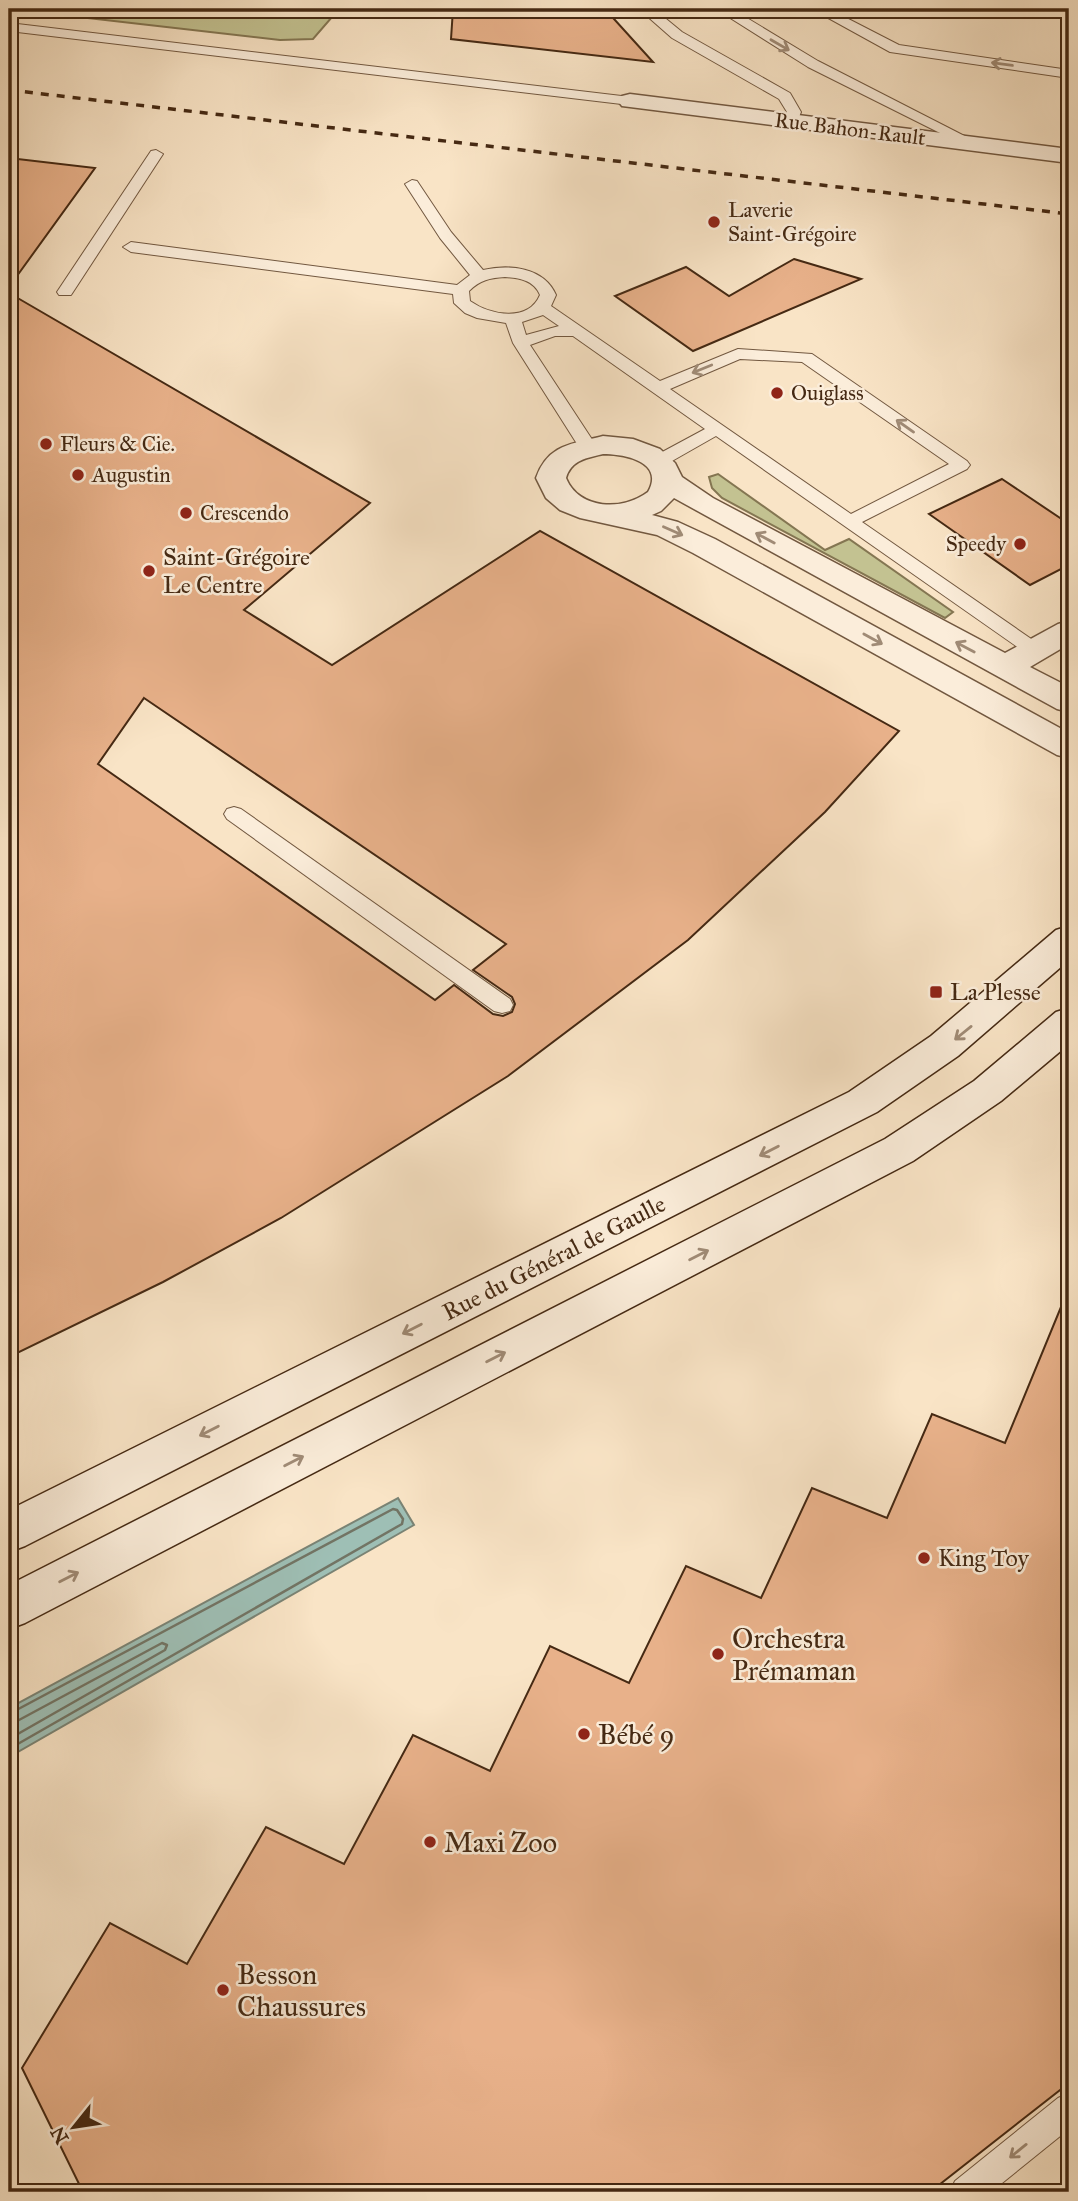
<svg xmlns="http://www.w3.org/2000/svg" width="1078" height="2201" viewBox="0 0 1078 2201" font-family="'IM FELL Great Primer',serif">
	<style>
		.green { fill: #c3c291; stroke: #847652; stroke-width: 2 }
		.water { fill: #9ebfb5; stroke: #7a8374; stroke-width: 2 }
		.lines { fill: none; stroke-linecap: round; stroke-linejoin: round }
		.shore { stroke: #727464; stroke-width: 2.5 }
		.building { fill: #e8b18a; stroke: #452913; stroke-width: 2; fill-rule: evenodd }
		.lane-casing { stroke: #725840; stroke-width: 2 }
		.street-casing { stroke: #725840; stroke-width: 3 }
		.secondary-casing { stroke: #452913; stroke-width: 3 }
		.lane { fill: #fbedda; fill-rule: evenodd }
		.street { fill: #fbedda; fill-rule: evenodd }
		.secondary { fill: #fbedda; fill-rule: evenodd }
		.rail { stroke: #452913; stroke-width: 3.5; stroke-dasharray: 8 8; stroke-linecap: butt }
		.oneway { stroke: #a08b76 }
		.poi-dot { fill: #8f2418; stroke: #fbedda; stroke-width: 2.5 }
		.labels { text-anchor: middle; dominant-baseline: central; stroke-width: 5; stroke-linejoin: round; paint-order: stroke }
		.far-street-label { font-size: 21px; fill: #452913; stroke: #fbedda }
		.far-poi-label { font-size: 21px; fill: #452913; stroke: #fbedda; text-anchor: start }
		.poi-label { font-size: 24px; fill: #452913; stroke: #fbedda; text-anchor: start }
		.street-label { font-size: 24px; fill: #452913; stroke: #fbedda }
		.near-poi-label { font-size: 28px; fill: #452913; stroke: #fbedda; text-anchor: start }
	</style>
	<rect width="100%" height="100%" fill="#f9e4c6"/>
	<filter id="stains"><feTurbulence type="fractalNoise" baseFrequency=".00286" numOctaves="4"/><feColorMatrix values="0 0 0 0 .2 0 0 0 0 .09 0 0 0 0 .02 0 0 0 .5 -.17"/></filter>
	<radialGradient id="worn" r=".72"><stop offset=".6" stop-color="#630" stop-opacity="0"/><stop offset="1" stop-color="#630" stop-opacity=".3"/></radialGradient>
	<!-- green -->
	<g class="green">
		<path d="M9,9H339L313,39L280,40Z"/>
		<path d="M718,474L825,550L849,539L953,612L945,618L722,498L712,488L709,477Z"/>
	</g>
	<!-- water -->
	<path class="water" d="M398,1498L414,1525L9,1757V1708Z"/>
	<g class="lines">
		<!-- shore -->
		<g class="shore">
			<path d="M9,1714L393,1509L397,1510L403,1519L402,1524L9,1749"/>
			<path d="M9,1722L19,1720L162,1643L167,1645L165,1650L9,1739"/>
		</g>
	</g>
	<!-- building -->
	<g class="building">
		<path d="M453,9H605L653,62L451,39Z"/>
		<path d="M9,158L95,168L9,287Z"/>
		<path d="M794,259L861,279L693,351L615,296L686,267L729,296Z"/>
		<path d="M9,293L370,503L244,610L332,665L540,531L899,731L825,812L688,940L508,1076L281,1218L163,1282L9,1357ZM144,698L506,944L473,970L512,997L515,1004L512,1012L503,1016L493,1014L454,985L435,1000L98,764Z"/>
		<path d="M1002,479L1069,524V565L1030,585L929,514Z"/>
		<path d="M1068,1290L1069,2083L930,2192H83L22,2068L110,1923L187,1964L266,1827L344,1864L413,1735L490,1771L550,1646L629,1683L686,1566L761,1598L812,1488L887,1518L932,1414L1005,1443Z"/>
	</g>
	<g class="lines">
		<!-- lane casing -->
		<g class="lane-casing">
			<g id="lane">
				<path d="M639,9H654L682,32L790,93L801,112L796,124L791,125L784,121L787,112L779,99L672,38Z"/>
				<path d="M716,9H732L818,61L982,145L980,148H970L808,67Z"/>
				<path d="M812,9H829L899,45L1069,70V78L890,52Z"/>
				<path d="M9,23L630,97L637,101L630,105L9,31Z"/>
				<path d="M156,150L163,154L73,292L71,295H59L57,292L151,151Z"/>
				<path d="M412,180L417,181L451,232L483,270C509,264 544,267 556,295L551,306L660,381L738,349L812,354L967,461L970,465L967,469L862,522L1040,645L1042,649L1040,653H1026L716,436L665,465H653L650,461L653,457L705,429L573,336H555L530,345L597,447L588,452L579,447L513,343L506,323L477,318L465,313L454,303L453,294L131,252L123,247L131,242L457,285L470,275L440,238L405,184ZM505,277C519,278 534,280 540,295C528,323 490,315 470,301L469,291C480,280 490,278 505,277ZM543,315L559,326L526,335L522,322ZM740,359L802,362L949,464L851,514L670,389Z"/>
				<path d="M234,807L241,809L510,999L513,1005L510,1011L502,1013L494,1011L227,819L224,814L227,809Z"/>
				<path d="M1069,2093V2129L991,2192H950L955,2181L1058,2098Z"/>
			</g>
		</g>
		<!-- street casing -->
		<g class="street-casing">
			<g id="street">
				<path d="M630,94L1069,149V163L622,106L618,101L622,96Z"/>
				<path d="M603,436L633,439L660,449L675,463L682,477L713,498L1005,653L1058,624L1069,621V644L1030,667L1069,687V712L1057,709L674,498L661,511L652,515L678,522L715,539L1069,733V758L1057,755L693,553L657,535L580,518L560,510L546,498L536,478C548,444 572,444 603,436ZM603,454C625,454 665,462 648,492C623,511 579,510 566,478C571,460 587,458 603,454Z"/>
			</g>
		</g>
		<!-- secondary casing -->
		<g class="secondary-casing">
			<g id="secondary">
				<path d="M1069,926V960L958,1056L877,1112L25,1546L9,1552V1510L849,1092L931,1036L1056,930Z"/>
				<path d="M1069,1008V1044L1001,1101L913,1161L25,1623L9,1629V1585L885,1139L974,1081L1056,1012Z"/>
			</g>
		</g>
		<!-- lane -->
		<use href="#lane" class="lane"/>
		<!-- street -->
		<use href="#street" class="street"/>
		<!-- secondary -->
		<use href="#secondary" class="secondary"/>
		<!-- rail -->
		<path class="rail" d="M9,90L1069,214"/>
	</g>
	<!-- one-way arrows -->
	<defs><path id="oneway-shaft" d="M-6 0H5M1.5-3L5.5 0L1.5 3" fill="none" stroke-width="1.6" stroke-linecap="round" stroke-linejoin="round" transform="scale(1.75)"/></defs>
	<g class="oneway">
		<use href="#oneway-shaft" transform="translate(780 45) rotate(30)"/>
		<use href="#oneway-shaft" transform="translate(1002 64) rotate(-172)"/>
		<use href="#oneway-shaft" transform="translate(702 369) rotate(158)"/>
		<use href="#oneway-shaft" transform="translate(905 426) rotate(-145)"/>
		<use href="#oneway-shaft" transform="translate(673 531) rotate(24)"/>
		<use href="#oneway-shaft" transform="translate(765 538) rotate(-152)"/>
		<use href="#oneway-shaft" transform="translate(873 639) rotate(29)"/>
		<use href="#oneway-shaft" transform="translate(965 647) rotate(-152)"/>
		<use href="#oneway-shaft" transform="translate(963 1033) rotate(141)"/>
		<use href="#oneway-shaft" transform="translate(769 1151) rotate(153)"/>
		<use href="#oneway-shaft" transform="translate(699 1255) rotate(-27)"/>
		<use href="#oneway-shaft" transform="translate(412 1329) rotate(153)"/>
		<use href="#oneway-shaft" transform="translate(496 1357) rotate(-27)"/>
		<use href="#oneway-shaft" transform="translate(209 1431) rotate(153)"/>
		<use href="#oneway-shaft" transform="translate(294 1461) rotate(-27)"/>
		<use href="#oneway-shaft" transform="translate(69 1577) rotate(-27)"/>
		<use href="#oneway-shaft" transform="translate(1018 2151) rotate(141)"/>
	</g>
	<!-- markers -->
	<g class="poi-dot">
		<circle cx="714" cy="222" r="7"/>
		<circle cx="777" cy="393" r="7"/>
		<circle cx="46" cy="444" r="7"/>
		<circle cx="78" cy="475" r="7"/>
		<circle cx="186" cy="513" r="7"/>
		<circle cx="1020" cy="544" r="7"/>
		<circle cx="149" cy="571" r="7"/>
		<rect x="929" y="985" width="14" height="14" rx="3.5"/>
		<circle cx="924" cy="1558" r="7"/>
		<circle cx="718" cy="1654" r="7"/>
		<circle cx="584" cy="1734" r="7"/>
		<circle cx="430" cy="1842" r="7"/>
		<circle cx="223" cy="1990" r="7"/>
	</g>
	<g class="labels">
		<!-- far-street labels -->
		<g class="far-street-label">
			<text transform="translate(850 129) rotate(7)">Rue Bahon-Rault</text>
		</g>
		<!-- far-poi labels -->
		<g class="far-poi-label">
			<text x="728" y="210">Laverie<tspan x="728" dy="24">Saint-Grégoire</tspan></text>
			<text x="791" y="393">Ouiglass</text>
			<text x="60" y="444">Fleurs &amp; Cie.</text>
			<text x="92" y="475">Augustin</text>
			<text x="200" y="513">Crescendo</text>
			<text x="1006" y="544" text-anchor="end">Speedy</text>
		</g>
		<!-- poi labels -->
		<g class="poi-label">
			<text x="163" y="557">Saint-Grégoire<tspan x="163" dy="28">Le Centre</tspan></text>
			<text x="950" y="992">La Plesse</text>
			<text x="938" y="1558">King Toy</text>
		</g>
		<!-- street labels -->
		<g class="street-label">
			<text transform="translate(554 1258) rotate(-27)">Rue du Général de Gaulle</text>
		</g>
		<!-- near-poi labels -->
		<g class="near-poi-label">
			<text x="732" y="1638">Orchestra<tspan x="732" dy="32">Prémaman</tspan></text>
			<text x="598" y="1734">Bébé 9</text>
			<text x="444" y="1842">Maxi Zoo</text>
			<text x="237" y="1974">Besson<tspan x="237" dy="32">Chaussures</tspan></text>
		</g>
	</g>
	<!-- margin -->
	<rect width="1078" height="2201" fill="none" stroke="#f9e4c6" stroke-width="35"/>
	<rect x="10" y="10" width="1057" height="2180" fill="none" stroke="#452913" stroke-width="3.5"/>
	<rect x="18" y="18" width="1043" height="2166" fill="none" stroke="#452913" stroke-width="2"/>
	<!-- north arrow -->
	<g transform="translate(74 2127) rotate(240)" stroke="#fbedda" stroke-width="5" paint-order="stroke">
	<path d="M0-5L12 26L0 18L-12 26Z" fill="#452913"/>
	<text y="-10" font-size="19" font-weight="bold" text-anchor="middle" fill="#452913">N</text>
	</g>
	<rect width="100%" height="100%" filter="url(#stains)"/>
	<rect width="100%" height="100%" fill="url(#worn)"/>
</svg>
